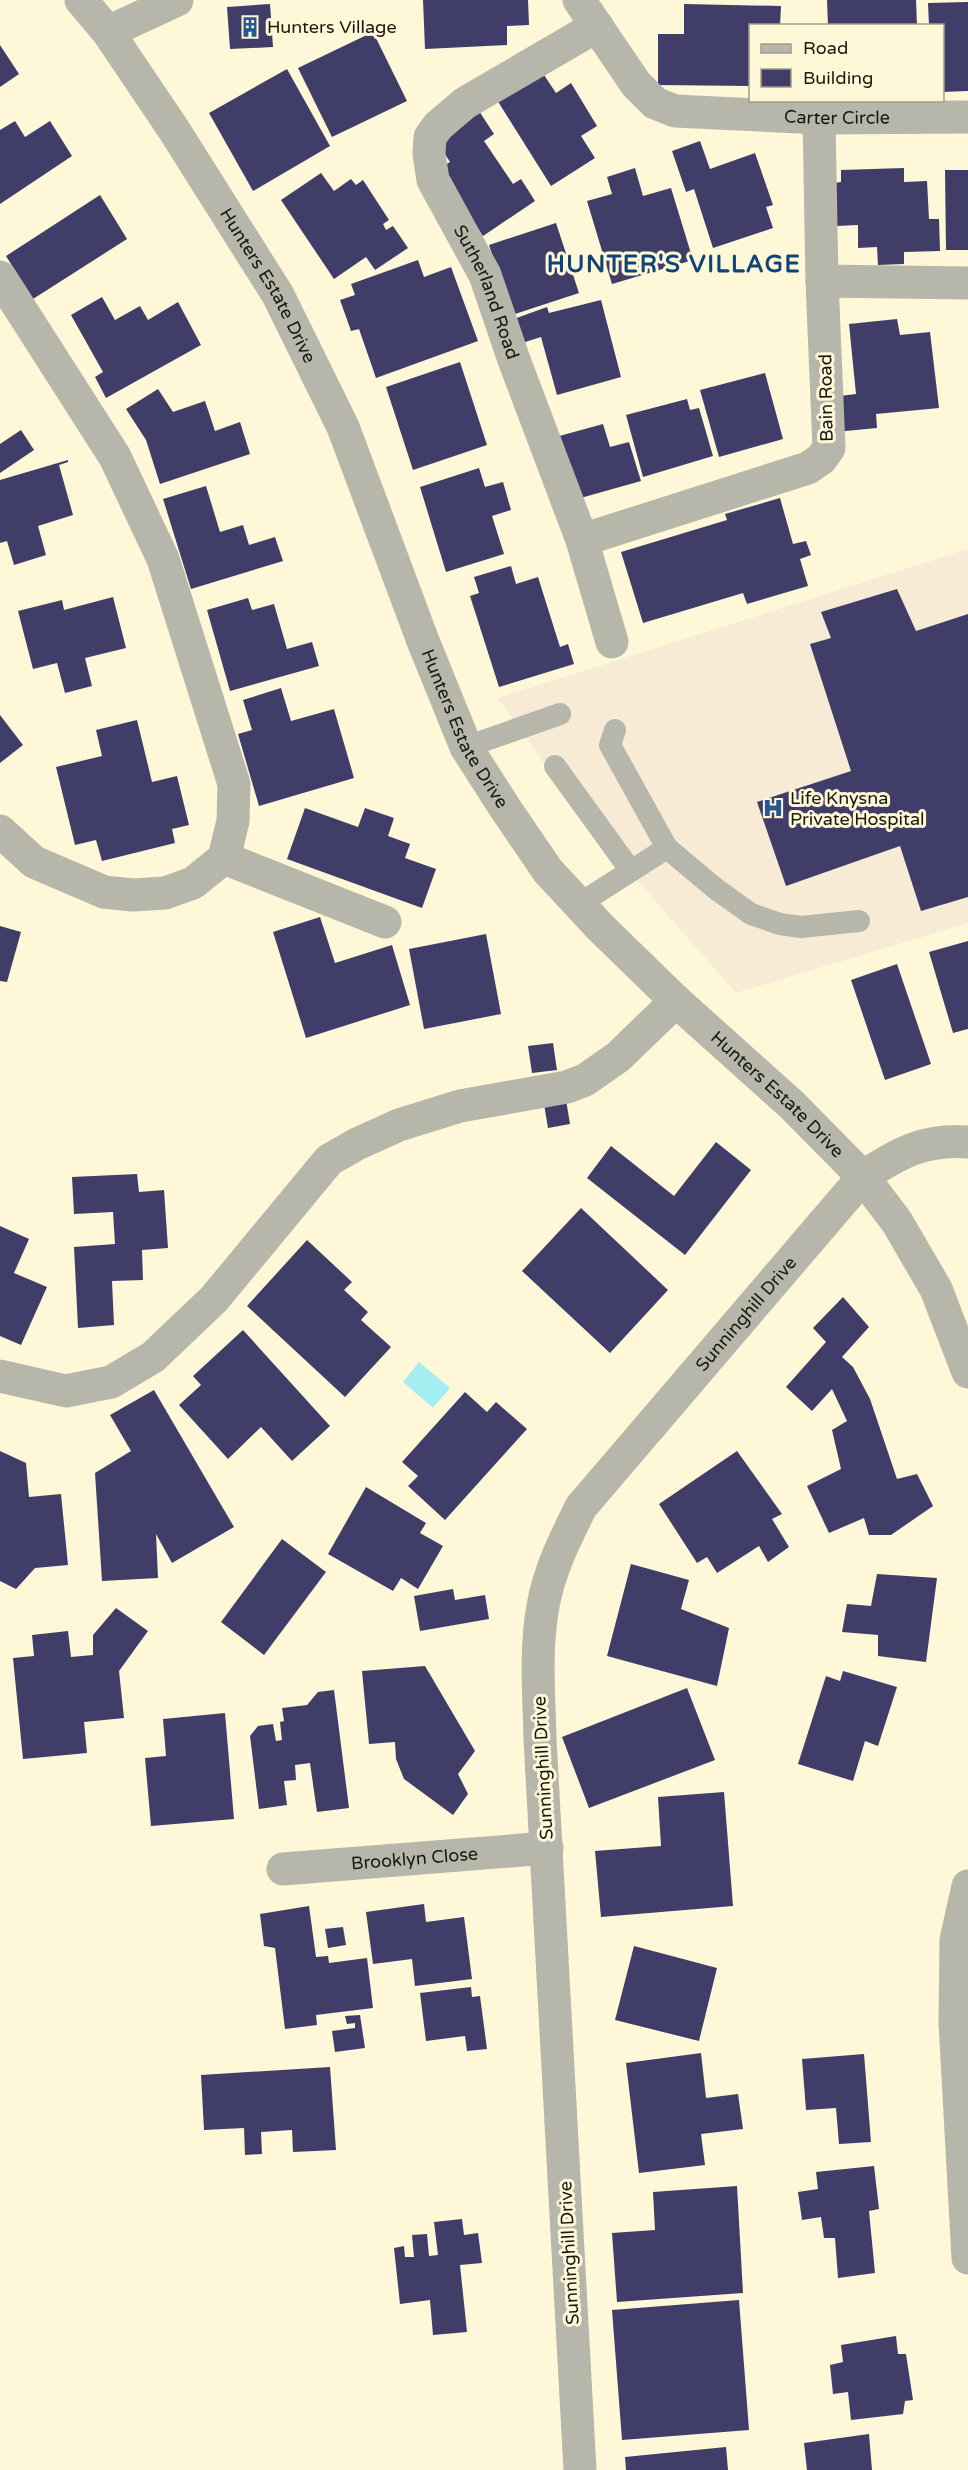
<svg xmlns="http://www.w3.org/2000/svg" width="968" height="2470" viewBox="0 0 968 2470" font-family="'Varela Round',sans-serif">
	<style>
		.medical { fill: #f7ebd6 }
		.water { fill: #a4eef1 }
		.building { fill: #403d69 }
		.lines { fill: none; stroke-linecap: round; stroke-linejoin: round }
		.lane { stroke: #b6b7aa; stroke-width: 22 }
		.street { stroke: #b6b7aa; stroke-width: 33 }
		.labels { text-anchor: middle; dominant-baseline: central; stroke-width: 6; stroke-linejoin: round; paint-order: stroke }
		.poi-label { font-size: 18px; fill: #1a170d; stroke: #fef7d8; text-anchor: start }
		.street-label { font-size: 18px; fill: #1a170d; stroke: #fef7d8 }
		.district-label { font-size: 24px; font-weight: bold; letter-spacing: 1.5px; fill: #104476; stroke: #fef7d8 }
	</style>
	<rect width="100%" height="100%" fill="#fef7d8"/>
	<!-- medical -->
	<path class="medical" d="M968,549V923L736,993L608,847L548,769L498,698Z"/>
	<!-- water -->
	<path class="water" d="M419,1362L450,1388L433,1408L403,1382Z"/>
	<!-- building -->
	<g class="building">
		<path d="M423,0H528L529,25L507,26V45L425,49Z"/>
		<path d="M827,0H916L917,26H828Z"/>
		<path d="M968,2V91L942,92V26H929L928,3Z"/>
		<path d="M270,4L273,47L230,49L227,7Z"/>
		<path d="M684,4L781,6L780,26H750V86L658,85V34H684Z"/>
		<path d="M373,32L407,101L332,137L298,68Z"/>
		<path d="M0,45L19,74L0,87Z"/>
		<path d="M287,69L330,146L253,191L209,113Z"/>
		<path d="M542,72L556,93L571,83L597,126L581,136L595,158L551,186L497,100Z"/>
		<path d="M479,111L494,134L484,141L513,184L521,179L535,201L483,236L438,169L450,162L436,140Z"/>
		<path d="M15,121L25,137L50,121L72,156L0,204V130Z"/>
		<path d="M700,141L710,169L755,153L773,205L766,207L773,228L713,248L694,189L686,192L672,151Z"/>
		<path d="M635,168L643,196L671,188L693,260L612,284L587,201L612,194L607,177Z"/>
		<path d="M904,168V182L927,181L929,219H939L940,251L904,252V264L878,265L877,247L858,248V225L836,226L834,183L841,182V170Z"/>
		<path d="M945,170H968V250H946Z"/>
		<path d="M321,173L334,191L351,179L356,185L363,180L389,220L383,224L386,230L393,226L408,248L375,270L366,257L334,279L281,200Z"/>
		<path d="M100,195L127,239L33,299L6,256Z"/>
		<path d="M556,223L579,293L512,315L489,245Z"/>
		<path d="M418,260L424,277L451,267L478,341L376,378L359,329L351,331L340,300L355,295L351,284Z"/>
		<path d="M102,297L115,320L140,306L148,320L178,302L201,345L106,398L95,377L103,372L71,315Z"/>
		<path d="M601,300L621,377L557,395L541,337L519,344L511,320L547,307L549,313Z"/>
		<path d="M897,319L900,335L930,332L939,408L876,414L877,428L835,432L831,397L856,394L849,324Z"/>
		<path d="M460,362L487,445L413,470L386,387Z"/>
		<path d="M765,373L783,439L719,457L700,390Z"/>
		<path d="M158,389L173,412L205,401L215,431L240,422L250,454L160,484L146,440L126,409Z"/>
		<path d="M687,399L690,410L699,408L713,456L643,477L626,415Z"/>
		<path d="M603,424L610,447L629,442L641,481L570,501L552,438Z"/>
		<path d="M21,430L34,450L0,473V444Z"/>
		<path d="M68,460V462L59,465L73,515L38,526L46,555L14,565L7,541L0,543V480Z"/>
		<path d="M479,468L485,487L503,482L511,510L492,516L504,554L446,572L420,487Z"/>
		<path d="M206,486L220,532L243,525L249,545L275,537L283,561L191,589L163,499Z"/>
		<path d="M780,498L793,544L806,541L811,555L800,559L808,586L747,604L743,593L643,623L621,552L727,520L725,514Z"/>
		<path d="M511,566L516,584L538,577L560,647L568,644L574,664L499,687L470,596L479,593L474,577Z"/>
		<path d="M897,589L916,631L968,614V897L921,911L900,846L786,886L757,802L851,771L810,644L831,638L821,612Z"/>
		<path d="M113,597L126,648L85,658L92,686L65,693L57,663L33,669L18,611L62,600L64,610Z"/>
		<path d="M248,598L252,610L274,604L287,649L312,642L319,666L230,691L207,610Z"/>
		<path d="M281,688L291,721L334,709L354,778L259,806L238,734L252,730L243,700Z"/>
		<path d="M0,715L23,745L0,763Z"/>
		<path d="M137,720L152,782L177,776L189,825L172,829L175,843L102,861L96,840L75,845L56,767L102,756L96,730Z"/>
		<path d="M305,808L358,827L365,808L394,818L388,836L410,844L405,858L436,869L422,908L287,859Z"/>
		<path d="M320,917L335,963L392,945L410,1005L306,1038L273,932Z"/>
		<path d="M0,926L21,932L7,982L0,981Z"/>
		<path d="M486,934L501,1014L424,1029L409,949Z"/>
		<path d="M968,941V1029L953,1033L929,952Z"/>
		<path d="M897,964L931,1064L885,1080L851,980Z"/>
		<path d="M553,1043L557,1070L532,1073L528,1046Z"/>
		<path d="M566,1100L570,1124L548,1128L544,1104Z"/>
		<path d="M716,1142L751,1170L685,1255L587,1178L611,1146L674,1196Z"/>
		<path d="M137,1174L139,1192L164,1190L168,1248L142,1250L143,1280L112,1281L114,1325L78,1328L74,1247L115,1244L113,1212L74,1214L72,1177Z"/>
		<path d="M581,1208L668,1290L610,1353L522,1271Z"/>
		<path d="M0,1226L29,1239L14,1273L47,1287L21,1345L0,1336Z"/>
		<path d="M307,1240L352,1282L344,1290L368,1312L361,1320L391,1347L345,1397L247,1306Z"/>
		<path d="M843,1297L869,1327L842,1357L853,1367L870,1399L897,1479L917,1474L933,1506L891,1535H869L864,1518L829,1533L807,1486L841,1469L832,1430L847,1421L832,1389L812,1411L786,1387L826,1342L813,1328Z"/>
		<path d="M243,1330L330,1426L292,1461L261,1427L228,1459L179,1405L201,1385L193,1376Z"/>
		<path d="M154,1390L234,1527L172,1563L156,1534L158,1578L102,1581L95,1473L131,1451L110,1415Z"/>
		<path d="M465,1392L487,1412L496,1402L527,1429L445,1520L408,1486L418,1476L402,1462Z"/>
		<path d="M0,1451L26,1463L29,1497L61,1494L68,1565L35,1568L16,1589L0,1581Z"/>
		<path d="M737,1451L782,1514L772,1519L789,1547L768,1562L759,1546L717,1573L707,1557L697,1563L659,1504Z"/>
		<path d="M366,1487L426,1523L420,1533L443,1546L418,1589L401,1578L393,1591L328,1554Z"/>
		<path d="M282,1539L326,1572L264,1655L221,1622Z"/>
		<path d="M631,1564L689,1580L681,1609L729,1628L717,1686L607,1656Z"/>
		<path d="M877,1574L937,1578L926,1662L878,1656V1635L842,1632L847,1604L871,1606Z"/>
		<path d="M453,1589L455,1600L485,1595L489,1619L420,1631L414,1596Z"/>
		<path d="M116,1608L148,1631L119,1671L124,1718L84,1722L87,1753L23,1759L13,1658L34,1656L32,1635L68,1631L71,1657L93,1655V1635Z"/>
		<path d="M425,1666L475,1751L458,1774L468,1794L453,1815L404,1779L396,1759L395,1742L369,1744L362,1671Z"/>
		<path d="M843,1671L897,1687L878,1746L865,1741L853,1781L798,1764L826,1676L840,1681Z"/>
		<path d="M687,1688L715,1760L589,1808L562,1737Z"/>
		<path d="M334,1690L349,1808L317,1812L310,1763L295,1765L296,1780L284,1781L287,1805L259,1809L250,1736L258,1726L273,1724L276,1741L282,1740L280,1722L284,1721L282,1708L307,1705L318,1692Z"/>
		<path d="M225,1713L234,1819L151,1826L145,1758L166,1756L163,1719Z"/>
		<path d="M724,1792L733,1906L601,1917L595,1851L661,1846L658,1797Z"/>
		<path d="M424,1904L426,1922L464,1917L472,1979L415,1986L412,1959L373,1964L366,1912Z"/>
		<path d="M309,1906L316,1957L328,1956L329,1963L367,1958L373,2008L316,2015L317,2025L285,2029L275,1948L264,1946L260,1914Z"/>
		<path d="M343,1927L346,1945L328,1948L325,1929Z"/>
		<path d="M634,1946L717,1968L699,2041L615,2020Z"/>
		<path d="M471,1987L472,1997L480,1996L487,2049L467,2051L465,2036L426,2041L420,1993Z"/>
		<path d="M360,2015L365,2048L335,2052L332,2031L355,2028V2023L347,2024L345,2016Z"/>
		<path d="M701,2053L706,2098L738,2094L743,2129L701,2134L705,2165L639,2173L626,2063Z"/>
		<path d="M864,2054L871,2142L839,2144L836,2108L806,2110L802,2059Z"/>
		<path d="M330,2067L336,2150L293,2152L292,2130L261,2132L262,2154L245,2155L244,2128L204,2130L201,2075Z"/>
		<path d="M874,2166L879,2209L869,2211L875,2273L838,2278L835,2238H824L821,2217L802,2220L798,2192L818,2189L816,2172Z"/>
		<path d="M737,2186L743,2293L617,2302L612,2233L655,2230L653,2192Z"/>
		<path d="M462,2219L464,2235L478,2233L482,2263L460,2265L467,2332L433,2335L430,2300L400,2304L394,2248L404,2246L405,2257H414L412,2235L427,2234L429,2256L438,2255L434,2222Z"/>
		<path d="M739,2300L749,2430L622,2440L612,2310Z"/>
		<path d="M896,2336L898,2354H906L913,2400L905,2401L903,2414L851,2420L848,2392L833,2394L830,2365L843,2362L841,2345Z"/>
		<path d="M869,2434L872,2470H807L804,2443Z"/>
		<path d="M726,2447L728,2470H626L625,2457Z"/>
	</g>
	<g class="lines">
		<!-- lane -->
		<g class="lane">
			<path d="M615,730L610,745L667,848L716,889L751,914L780,924L801,927L859,921"/>
			<path d="M466,747L560,714"/>
			<path d="M555,766L631,871"/>
			<path d="M579,904L667,848"/>
		</g>
		<!-- street -->
		<g class="street">
			<path id="s1" d="M81,0L108,32L174,130L278,295L343,427L423,641L466,747L505,808L548,871L600,927L676,1001L791,1104L863,1177L897,1222L936,1289L968,1372"/>
			<path id="s2" d="M579,0L636,84L655,103L675,111L819,118L968,117"/>
			<path id="s3" d="M597,26L465,103L438,126L430,137L429,154L433,180L485,275L514,360L582,540L612,642"/>
			<path d="M108,32L177,0"/>
			<path d="M0,277L115,457L163,559L234,784L233,821L224,858L193,883L165,893L133,895L104,892L34,862L0,831"/>
			<path d="M822,281L968,283"/>
			<path d="M582,540L808,468L821,459L829,448L822,281L819,118"/>
			<path d="M224,858L385,922"/>
			<path d="M0,1376L66,1391L111,1382L153,1357L214,1299L329,1160L357,1144L399,1125L460,1106L567,1087L585,1080L618,1057L676,1001"/>
			<path id="s4" d="M283,1869L547,1848"/>
			<path d="M968,1886L956,1940L955,2023L968,2258"/>
			<path id="s5" d="M580,2470L540,1739C539,1696 535,1649 543,1606C549,1571 565,1539 581,1507L863,1177C898,1153 924,1139 968,1142"/>
		</g>
	</g>
	<!-- icons -->
	<defs>
		<g id="building-bare" transform="scale(1.62)"><path d="M-4-6H4V6H1V3H-1V6H-4ZM-2.5-4.3h1.7v1.8h-1.7ZM.8-4.3h1.7v1.8H.8ZM-2.5-1h1.7V.8h-1.7ZM.8-1h1.7V.8H.8Z" fill="#235a92" stroke="#fef7d8" stroke-width="2.5" paint-order="stroke"/></g>
		<g id="hospital-bare" transform="scale(1.62)"><path d="M-5-5h3v3.5h4V-5h3V5h-3V1.5h-4V5h-3Z" fill="#235a92" stroke="#fef7d8" stroke-width="2.5" paint-order="stroke"/></g>
	</defs>
	<g fill-rule="evenodd">
		<use href="#building-bare" x="250" y="27"/>
		<use href="#hospital-bare" x="773" y="808"/>
	</g>
	<g class="labels">
		<!-- poi labels -->
		<g class="poi-label">
			<text x="267" y="27">Hunters Village</text>
			<text x="790" y="798">Life Knysna<tspan x="790" dy="21">Private Hospital</tspan></text>
		</g>
		<!-- street labels -->
		<g class="street-label">
			<text stroke="none"><textPath href="#s2" startOffset="312">Carter Circle</textPath></text>
			<text stroke="none"><textPath href="#s1" startOffset="342">Hunters Estate Drive</textPath></text>
			<text stroke="none"><textPath href="#s3" startOffset="370">Sutherland Road</textPath></text>
			<text transform="translate(826 398) rotate(-91)">Bain Road</text>
			<text stroke="none"><textPath href="#s1" startOffset="828">Hunters Estate Drive</textPath></text>
			<text stroke="none"><textPath href="#s1" startOffset="1314">Hunters Estate Drive</textPath></text>
			<text stroke="none"><textPath href="#s5" startOffset="1226">Sunninghill Drive</textPath></text>
			<text transform="translate(543 1768) rotate(-93)">Sunninghill Drive</text>
			<text stroke="none"><textPath href="#s4" startOffset="132">Brooklyn Close</textPath></text>
			<text transform="translate(569 2253) rotate(-93)">Sunninghill Drive</text>
		</g>
		<!-- district labels -->
		<g class="district-label">
			<text x="674" y="264">HUNTER'S VILLAGE</text>
		</g>
	</g>
	<!-- legend -->
	<rect x="749" y="24" width="195" height="78" fill="#fef7d8" stroke="#a39d87" stroke-width="1.5"/>
	<rect x="761" y="44" width="30" height="9" fill="#b6b7aa" stroke="#a39d87" stroke-width="1.5"/>
	<text x="803" y="54" font-size="18" fill="#1a170d">Road</text>
	<rect x="761" y="69" width="30" height="18" fill="#403d69" stroke="#a39d87" stroke-width="1.5"/>
	<text x="803" y="84" font-size="18" fill="#1a170d">Building</text>
</svg>
